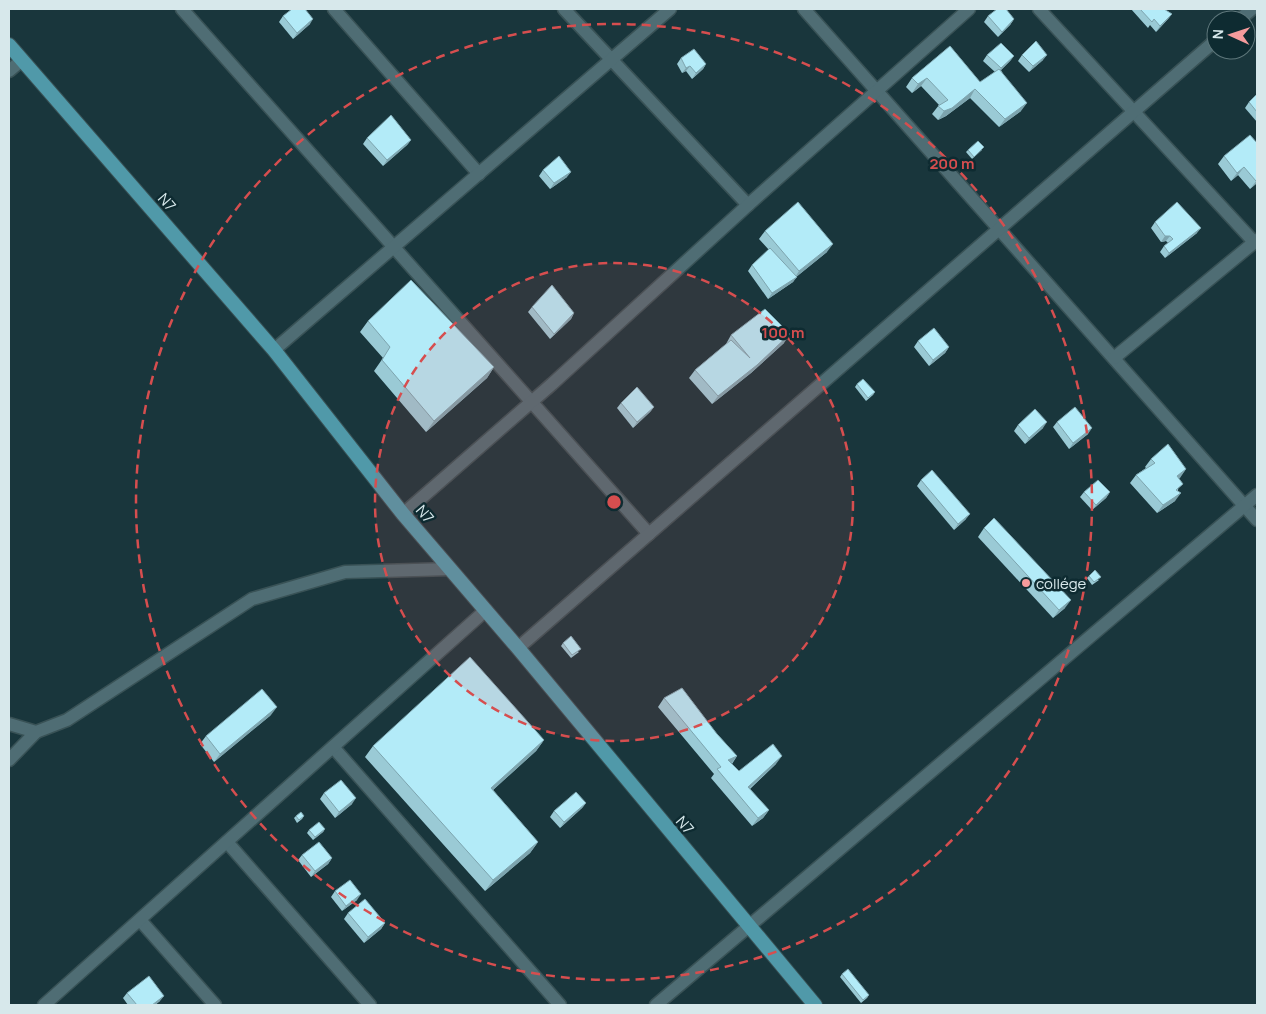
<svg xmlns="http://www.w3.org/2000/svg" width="1266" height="1014" viewBox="0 0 1266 1014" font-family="Manrope,sans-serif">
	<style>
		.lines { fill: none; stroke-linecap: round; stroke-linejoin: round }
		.minor-casing { stroke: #395256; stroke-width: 15 }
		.primary-casing { stroke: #395256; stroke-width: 16 }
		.minor { stroke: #4f6d74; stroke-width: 12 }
		.primary { stroke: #5099a9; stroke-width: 14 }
		.wall { fill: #9acad5 }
		.shaded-wall { fill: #7da4ae }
		.building { fill: #b3ebf8; stroke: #7da4ae }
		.ring { fill: none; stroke: #d64e4f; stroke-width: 2.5; stroke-dasharray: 9 6 }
		.poi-dot { fill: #f59b9c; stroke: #0e2b31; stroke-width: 2 }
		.labels { text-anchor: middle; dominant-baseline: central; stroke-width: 5; stroke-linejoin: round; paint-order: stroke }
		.street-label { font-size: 15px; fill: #d7e8eb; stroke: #0e2b31 }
		.poi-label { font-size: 15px; fill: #d7e8eb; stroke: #0e2b31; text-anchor: start }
		.centre { fill: #d64e4f; stroke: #0e2b31; stroke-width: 2.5 }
		.ring-label { font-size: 15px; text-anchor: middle; font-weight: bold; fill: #d64e4f; stroke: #0e2b31; stroke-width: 5; stroke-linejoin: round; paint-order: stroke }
	</style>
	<rect width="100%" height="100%" fill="#19363c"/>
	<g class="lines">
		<!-- minor casing -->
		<g class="minor-casing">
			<g id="minor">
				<path d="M182,9L649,534"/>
				<path d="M334,9L479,174"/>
				<path d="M564,9L748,205"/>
				<path d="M804,9L1257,520"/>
				<path d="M1039,9L1254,242"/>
				<path d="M1239,20L1252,9"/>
				<path d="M9,71L22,60"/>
				<path d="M274,350L670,9"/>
				<path d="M1114,358L1257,240"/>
				<path d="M403,514L552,384L748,205L969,9"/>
				<path d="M518,648L1216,40"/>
				<path d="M9,724L36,732L67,720L252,599L345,572L450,569"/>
				<path d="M333,747L560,1005"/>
				<path d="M9,760L36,732"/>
				<path d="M227,842L370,1005"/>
				<path d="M140,920L215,1005"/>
				<path d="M44,1005L486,610"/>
				<path d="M656,1005L1257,495"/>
			</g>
		</g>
		<!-- primary casing -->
		<g class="primary-casing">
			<path id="primary" d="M9,45L274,350L403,514L518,648L815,1005"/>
		</g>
		<!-- minor -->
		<use href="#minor" class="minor"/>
		<!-- primary -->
		<use href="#primary" class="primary"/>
	</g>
	<!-- wall -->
	<g class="wall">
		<path d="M1131,9H1164L1172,14L1168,19L1156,32L1150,25L1148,28Z"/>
		<path d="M283,16L310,24L293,39L279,22Z"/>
		<path d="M988,16L1014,19L1010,25L998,37L984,22Z"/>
		<path d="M950,46L980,82L995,72L983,61L987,55L1014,56L1010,61L1001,70L1021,111L999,127L970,98L946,116L938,120L932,114L939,105L921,86L912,93L906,87L912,78Z"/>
		<path d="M1022,55L1043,60L1029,72L1018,61Z"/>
		<path d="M681,58L706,64L703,69L692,79L686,71L682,73L677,64Z"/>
		<path d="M1257,94V122L1245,108L1249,102Z"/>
		<path d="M367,138L411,140L407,145L383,166L363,144Z"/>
		<path d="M1257,143V183L1250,189L1238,175L1231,181L1218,164L1224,156Z"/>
		<path d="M968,150H982L972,159L966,152Z"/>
		<path d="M543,170L567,177L550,189L539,176Z"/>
		<path d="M1155,222L1197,233L1165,258L1160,252L1164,246L1168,243L1166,241L1161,242L1151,228Z"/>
		<path d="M765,231L827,252L796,277L793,282L768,299L748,271L752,265L769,250L759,239Z"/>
		<path d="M532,307L574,313L571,319L550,339L528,312Z"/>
		<path d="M368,321L494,367L487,378L426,432L374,371L383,358L360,332Z"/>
		<path d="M731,335L784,343L751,373L712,404L689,378L695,370L726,344Z"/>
		<path d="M918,341L949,347L945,353L929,366L914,347Z"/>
		<path d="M857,384L875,392L873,395L866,401L855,387Z"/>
		<path d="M621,403L654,407L650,412L633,428L617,408Z"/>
		<path d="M1057,422L1088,434L1069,449L1053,427Z"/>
		<path d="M1018,425L1043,428L1025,444L1014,431Z"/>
		<path d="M1151,459L1186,469L1179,478L1178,491L1175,501L1157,513L1130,483L1136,475L1146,468L1145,467Z"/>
		<path d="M921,480L966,519L954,530L917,486Z"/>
		<path d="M1084,492H1110L1106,498L1092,510L1080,497Z"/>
		<path d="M984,528L1065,608L1053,618L978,537Z"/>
		<path d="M1089,576L1099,580L1092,585L1087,578Z"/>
		<path d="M563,643L579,652L571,658L561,646Z"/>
		<path d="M664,698L717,734L737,756L732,764L739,771L776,764L750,789L769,810L763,818L752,826L711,778L714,774L658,707Z"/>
		<path d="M271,715L214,762L200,744L206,736Z"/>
		<path d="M544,740L536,751L493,790L538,842L530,853L485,891L365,757L373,746Z"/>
		<path d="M324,793L352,804L335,818L320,799Z"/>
		<path d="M586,803L582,808L560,828L550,817L554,811Z"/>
		<path d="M296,816H304L302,819L297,823L294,818Z"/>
		<path d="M325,829L323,832L313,840L307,833L309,830Z"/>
		<path d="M302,855L332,858L328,864L311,877L298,860Z"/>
		<path d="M335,891L357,900L342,911L331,897Z"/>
		<path d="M348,913L385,923L381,929L364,943L344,919Z"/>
		<path d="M842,974L869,995L867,998L861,1003L840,977Z"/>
		<path d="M127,993L160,1001L155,1005H128L123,998Z"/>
	</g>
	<!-- shaded-wall -->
	<g class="shaded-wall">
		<path d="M1172,14L1168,19L1156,32L1160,26Z"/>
		<path d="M313,19L310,24L293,39L297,33Z"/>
		<path d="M1014,19L1010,25L998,37L1002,32Z"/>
		<path d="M1047,55L1043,60L1029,72L1033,66Z"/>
		<path d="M1014,56L1010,61L997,74L1001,68Z"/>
		<path d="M706,64L703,69L692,79L696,73Z"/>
		<path d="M690,66L686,71L682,73L686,68Z"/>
		<path d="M927,78L921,86L912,93L918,84Z"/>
		<path d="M975,89L970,98L946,116L938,120L944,111Z"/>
		<path d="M1027,103L1021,111L999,127L1005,119Z"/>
		<path d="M411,140L407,145L383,166L387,160Z"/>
		<path d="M1244,167L1238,175L1231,181L1237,173Z"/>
		<path d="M571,172L567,177L550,189L554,183Z"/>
		<path d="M1257,180V183L1250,189Z"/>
		<path d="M1201,228L1197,233L1165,258L1169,253Z"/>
		<path d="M1165,236H1170L1166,241L1161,242Z"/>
		<path d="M833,244L827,252L795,278L797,277L793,282L768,299L772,293L794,279L799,271Z"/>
		<path d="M574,313L571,319L550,339L554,334Z"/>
		<path d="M790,334L784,343L751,373L712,404L718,396Z"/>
		<path d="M949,347L945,353L929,366L933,360Z"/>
		<path d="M494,367L487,378L426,432L434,421Z"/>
		<path d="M654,407L650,412L633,428L637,422Z"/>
		<path d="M1047,422L1043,428L1025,444L1029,438Z"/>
		<path d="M1092,428L1088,434L1069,449L1073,443Z"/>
		<path d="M1186,469L1180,478L1171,484L1177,476Z"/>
		<path d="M1110,492L1106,498L1092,510L1096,505Z"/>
		<path d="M1181,493L1175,501L1157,513L1163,505Z"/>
		<path d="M970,514L966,519L954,530L958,524Z"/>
		<path d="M1071,600L1065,608L1053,618L1059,610Z"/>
		<path d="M277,707L271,715L214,762L220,754Z"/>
		<path d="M544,740L536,751L483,799L491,788Z"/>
		<path d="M737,756L731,764L728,760Z"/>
		<path d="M782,756L776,764L742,795L748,787Z"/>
		<path d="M356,798L352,804L335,818L339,812Z"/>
		<path d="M586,803L582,808L560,828L564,822Z"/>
		<path d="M769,810L763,818L752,826L758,818Z"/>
		<path d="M325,829L323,832L313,840L315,837Z"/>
		<path d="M538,842L530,853L485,891L493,880Z"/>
		<path d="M332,858L328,864L311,877L315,871Z"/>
		<path d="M361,894L357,900L342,911L346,906Z"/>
		<path d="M385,923L381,929L364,943L368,937Z"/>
		<path d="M164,996L160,1001L155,1005H152Z"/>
	</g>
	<!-- building -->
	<g class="building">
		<path d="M292,9H305L313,19L297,33L283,16Z"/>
		<path d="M997,9H1006L1014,19L1002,32L988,16Z"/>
		<path d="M1140,9H1164L1172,14L1160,26L1154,19L1152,22Z"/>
		<path d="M1036,41L1047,55L1033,66L1022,55Z"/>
		<path d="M1001,43L1014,56L1001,68L987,55Z"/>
		<path d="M950,46L980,82L999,69L1027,103L1005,119L975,89L952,108L944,111L938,106L948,100L927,78L918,84L912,78Z"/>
		<path d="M694,49L706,64L696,73L690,66L686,68L681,58Z"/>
		<path d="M1257,94V112L1249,102Z"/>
		<path d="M391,115L411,140L387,160L367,138Z"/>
		<path d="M1250,135L1257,143V180L1256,181L1244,167L1237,173L1224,156Z"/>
		<path d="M978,141L984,147L974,157L968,150Z"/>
		<path d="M559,156L571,172L554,183L543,170Z"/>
		<path d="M798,202L833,244L799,271L765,231Z"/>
		<path d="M1177,202L1201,228L1169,253L1164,246L1173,239L1170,236H1165L1155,222Z"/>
		<path d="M770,248L797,277L772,293L752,265Z"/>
		<path d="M411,280L494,367L434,421L382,360L390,347L368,321Z"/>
		<path d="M552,285L574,313L554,334L532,307Z"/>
		<path d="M765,309L790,334L757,365L718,396L695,370L731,340L750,358L731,335Z"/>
		<path d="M934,328L949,347L933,360L918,341Z"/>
		<path d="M863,379L875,392L868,398L857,384Z"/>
		<path d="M637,387L654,407L637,422L621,403Z"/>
		<path d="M1075,407L1092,428L1073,443L1057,422Z"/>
		<path d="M1035,409L1047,422L1029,438L1018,425Z"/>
		<path d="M1168,444L1186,469L1177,476L1183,484L1176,490L1181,493L1163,505L1136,475L1155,463L1151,459Z"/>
		<path d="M932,470L970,514L958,524L921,480Z"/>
		<path d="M1098,480L1110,492L1096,505L1084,492Z"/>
		<path d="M994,518L1071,600L1059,610L984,528Z"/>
		<path d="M1095,570L1101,577L1094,582L1089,576Z"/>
		<path d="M571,636L581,649L572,655L563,643Z"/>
		<path d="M470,657L544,740L491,788L538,842L493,880L373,746Z"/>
		<path d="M682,688L717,734L737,756L728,760L739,771L773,744L782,756L748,787L769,810L758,818L717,769L721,767L664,698Z"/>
		<path d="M262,689L277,707L220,754L206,736Z"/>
		<path d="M341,780L356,798L339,812L324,793Z"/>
		<path d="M576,792L586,803L564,822L554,811Z"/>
		<path d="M301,812L304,816L299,820L296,816Z"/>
		<path d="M319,822L325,829L315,837L309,830Z"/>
		<path d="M319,842L332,858L315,871L302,855Z"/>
		<path d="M350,880L361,894L346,906L335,891Z"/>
		<path d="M365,899L385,923L368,937L348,913Z"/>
		<path d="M848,969L869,995L863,1000L842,974Z"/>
		<path d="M149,976L164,996L152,1005H137L127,993Z"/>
	</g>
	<!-- distance rings -->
	<circle cx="614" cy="502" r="239" fill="#d64e4f" fill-opacity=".12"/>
	<g class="ring">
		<circle cx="614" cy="502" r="239"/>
		<circle cx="614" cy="502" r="478"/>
	</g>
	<!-- markers -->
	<circle class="poi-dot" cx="1026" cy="583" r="5"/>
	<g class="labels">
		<!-- street labels -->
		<g class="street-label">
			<text transform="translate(167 202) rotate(49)">N7</text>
			<text transform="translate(425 514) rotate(50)">N7</text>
			<text transform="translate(685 825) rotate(50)">N7</text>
		</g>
		<!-- poi labels -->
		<g class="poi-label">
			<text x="1036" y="583">collége</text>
		</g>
	</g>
	<circle cx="614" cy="502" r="8" class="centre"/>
	<g class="ring-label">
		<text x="952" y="169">200 m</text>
		<text x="783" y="338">100 m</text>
	</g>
	<!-- border -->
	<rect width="1266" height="1014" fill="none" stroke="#d7e8eb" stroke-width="20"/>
	<!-- north arrow -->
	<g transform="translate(1231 35) rotate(273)"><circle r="24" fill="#0e2b31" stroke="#5e777b"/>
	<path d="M0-4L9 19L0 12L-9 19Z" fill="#f59b9c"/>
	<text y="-8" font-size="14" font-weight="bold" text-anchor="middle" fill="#d7e8eb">N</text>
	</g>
</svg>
